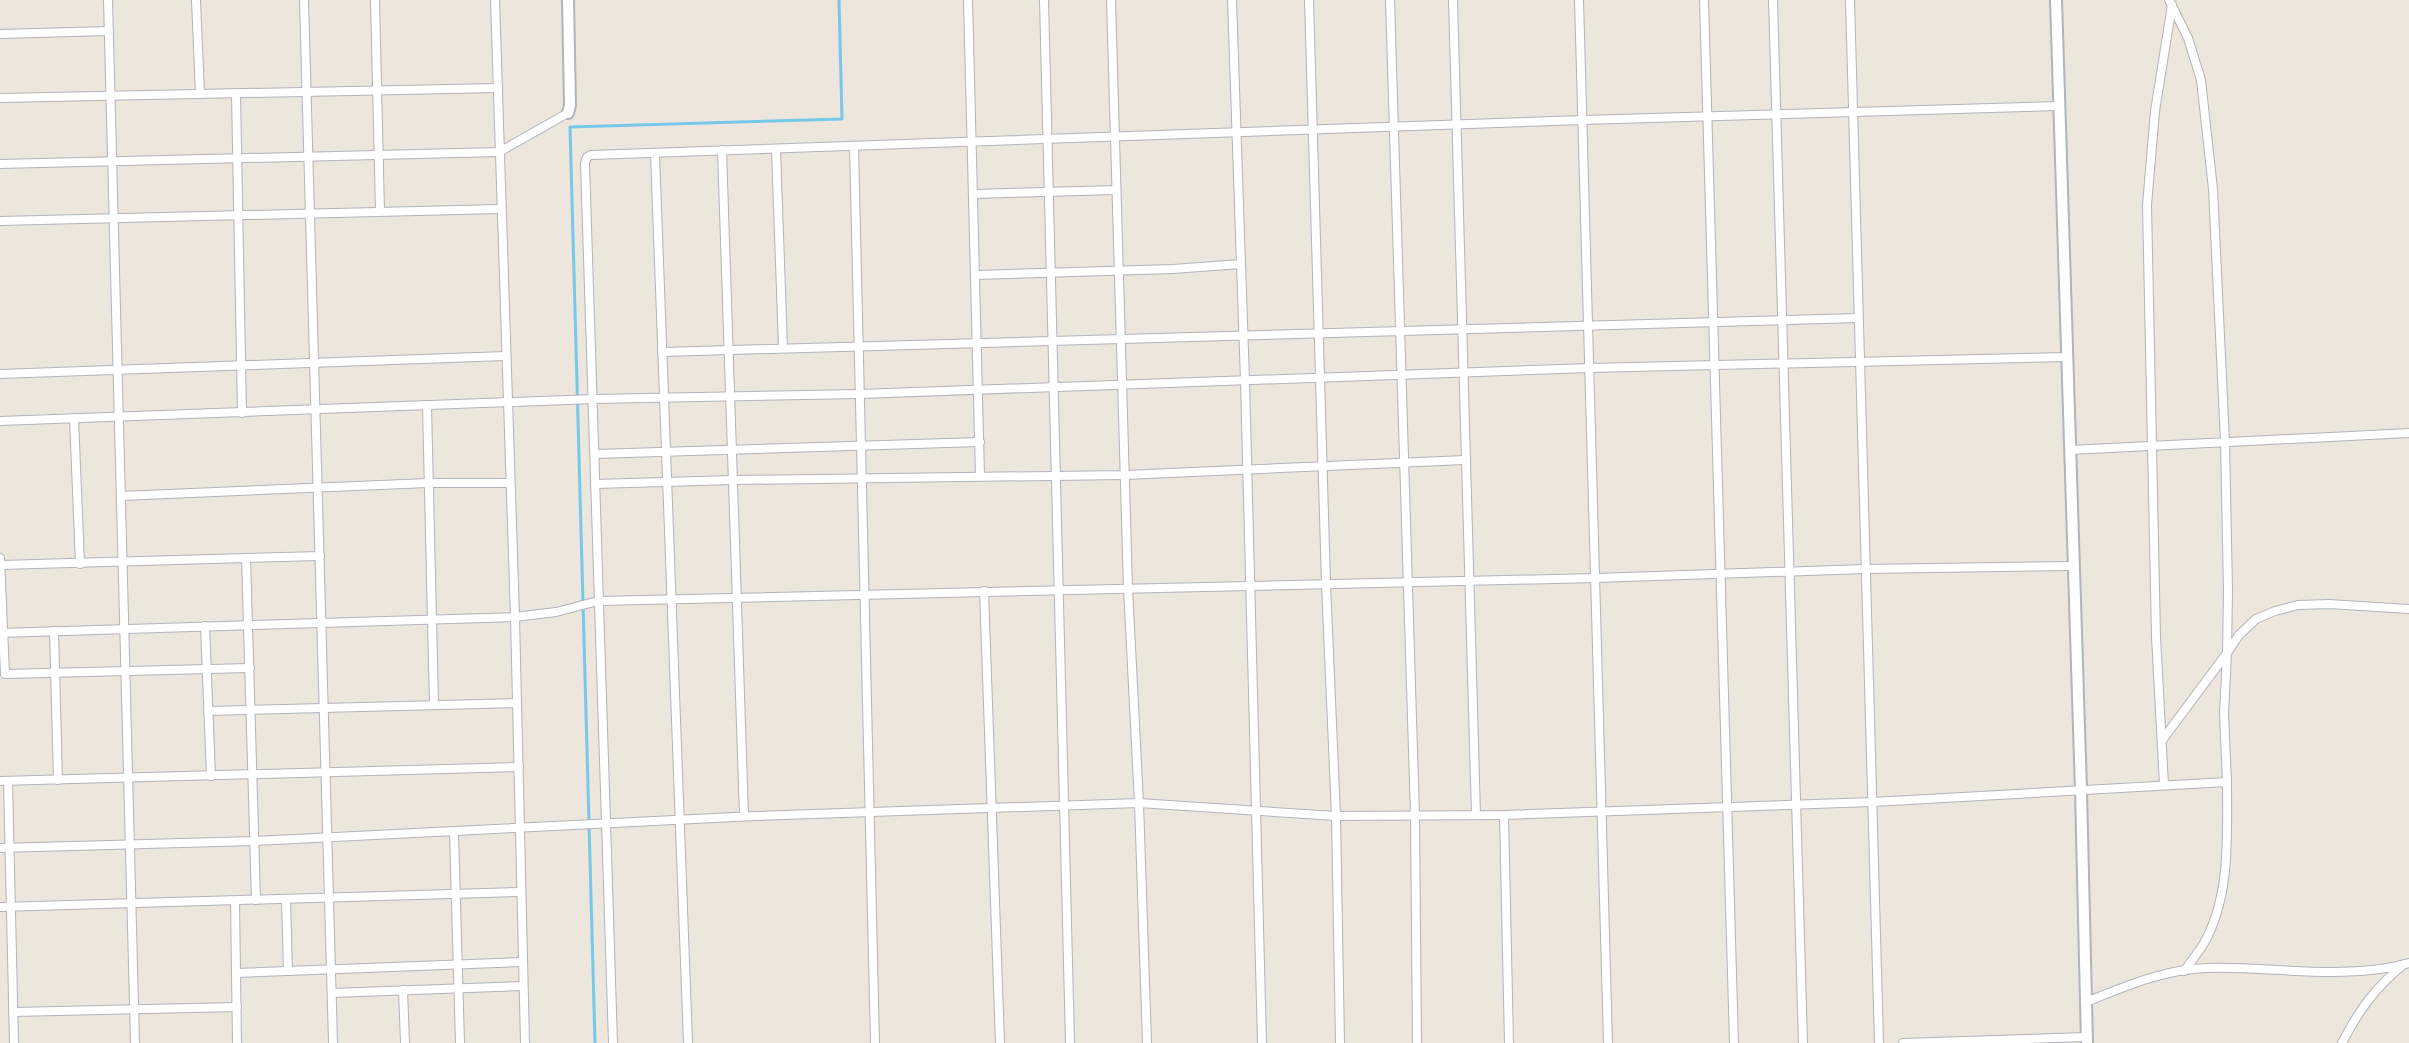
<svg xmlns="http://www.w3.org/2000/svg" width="2409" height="1043" viewBox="0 0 2409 1043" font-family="Figtree,sans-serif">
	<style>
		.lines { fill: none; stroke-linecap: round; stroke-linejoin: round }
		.stream { stroke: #76c8e8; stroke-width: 3 }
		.street-casing { stroke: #b1b3bd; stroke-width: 10 }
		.secondary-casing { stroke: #b1b3bd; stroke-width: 14 }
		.street { stroke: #fff; stroke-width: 8 }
		.secondary { stroke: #fff; stroke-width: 10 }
	</style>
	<rect width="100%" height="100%" fill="#ece6dd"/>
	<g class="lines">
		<!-- stream -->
		<path class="stream" d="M595,1043L570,127L842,119L839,0"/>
		<!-- street casing -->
		<g class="street-casing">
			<g id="street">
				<path d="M108,0L135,1043"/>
				<path d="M196,0L200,94"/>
				<path d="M304,0L333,1043"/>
				<path d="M375,0L380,211"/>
				<path d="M495,0L515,617L525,1043"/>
				<path d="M968,0L980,476"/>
				<path d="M1044,0L1070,1043"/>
				<path d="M1111,0L1128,588L1139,803L1147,1043"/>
				<path d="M1232,0L1245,381L1262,1043"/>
				<path d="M1309,0L1326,584L1336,816L1340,1043"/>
				<path d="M1390,0L1415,816L1417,1043"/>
				<path d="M1453,0L1476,815"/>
				<path d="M1579,0L1608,1043"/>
				<path d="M1704,0L1734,1043"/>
				<path d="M1773,0L1803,1043"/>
				<path d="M1850,0L1879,1043"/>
				<path d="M0,34L109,31"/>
				<path d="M236,94L242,413"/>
				<path d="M0,98L498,88"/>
				<path d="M854,146L875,1043"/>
				<path d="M776,149L783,348"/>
				<path d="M722,150L744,816"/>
				<path d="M655,154L688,1043"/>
				<path d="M0,164L499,152L568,113"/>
				<path d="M974,194L1116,190"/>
				<path d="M0,221L500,209"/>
				<path d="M976,275L1173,269L1241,264"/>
				<path d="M662,352L1858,318"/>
				<path d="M0,374L505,356"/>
				<path d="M427,406L434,705"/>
				<path d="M74,418L80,564"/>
				<path d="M0,421L594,399L860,394L1590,368L2067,357"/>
				<path d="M2070,450L2409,433"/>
				<path d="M595,454L980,442"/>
				<path d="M595,484L733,480L1125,475L1465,460"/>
				<path d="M121,496L428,483H509"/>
				<path d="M0,558L5,674L250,668"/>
				<path d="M246,558L256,900"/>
				<path d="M0,565L320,556"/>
				<path d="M984,591L1000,1043"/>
				<path d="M205,626L211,776"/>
				<path d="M54,631L58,780"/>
				<path d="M0,633L515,617L556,612L598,601L1596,578L1865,569L2073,566"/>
				<path d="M208,711L517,703"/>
				<path d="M2163,739L2227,653L2228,591L2225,441L2213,189L2201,80L2188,38L2169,0"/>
				<path d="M0,781L519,767"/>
				<path d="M8,781L14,1043"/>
				<path d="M2164,785L2156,637L2147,205L2155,111L2172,5"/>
				<path d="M1504,815L1509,1043"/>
				<path d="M454,832L460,1043"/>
				<path d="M0,848L255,841L755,816L1139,803L1336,816L1504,815L1873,802L2227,782L2224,714L2227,653L2239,635L2256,619L2275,611L2298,605L2329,604L2409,609"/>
				<path d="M286,900L288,971"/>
				<path d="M235,901L237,1043"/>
				<path d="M0,907L520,892"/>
				<path d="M2184,971C2190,963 2197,954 2203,945C2231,897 2227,836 2227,782"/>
				<path d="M237,973L523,962"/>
				<path d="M403,990L405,1043"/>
				<path d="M332,993L523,986"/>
				<path d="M2086,1002C2126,986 2165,969 2208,968C2274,966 2344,981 2409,963"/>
				<path d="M13,1012L237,1007"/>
				<path d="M613,1043L585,163L587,157L591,155L1583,120L2059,106"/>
				<path d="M1903,1043L2087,1037"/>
				<path d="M2342,1043C2359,1010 2374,989 2403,965"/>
			</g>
		</g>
		<!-- secondary casing -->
		<g class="secondary-casing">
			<g id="secondary">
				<path d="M568,0L570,105L568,113"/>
				<path d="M2056,0L2081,791L2087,1043"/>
			</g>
		</g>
		<!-- street -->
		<use href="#street" class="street"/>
		<!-- secondary -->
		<use href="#secondary" class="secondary"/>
	</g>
</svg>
